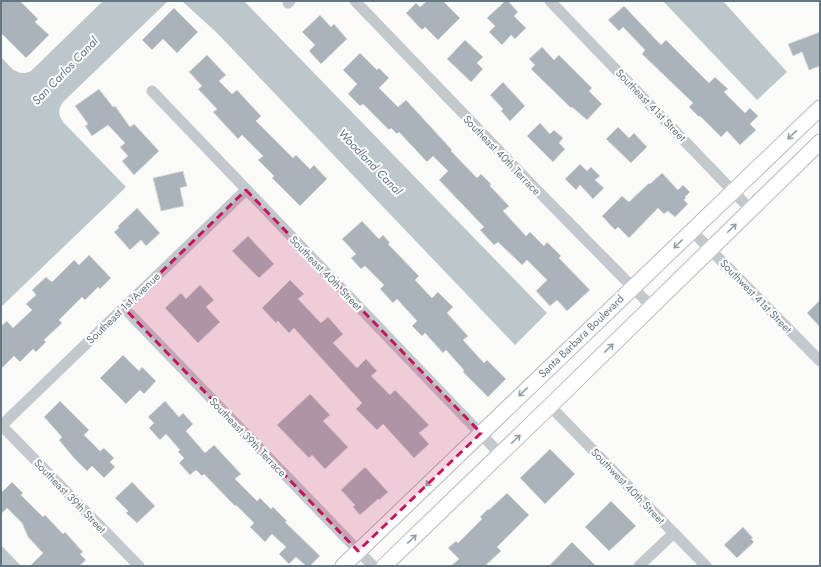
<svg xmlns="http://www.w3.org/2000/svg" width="821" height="567" viewBox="0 0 821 567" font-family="Jost,sans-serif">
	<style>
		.water { fill: #bbc7cb }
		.building { fill: #aab3b9; stroke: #dcdcda }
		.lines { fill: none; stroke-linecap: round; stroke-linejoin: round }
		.secondary-casing { stroke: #b3babf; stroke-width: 17 }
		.street { stroke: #c3c8cc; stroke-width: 11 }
		.secondary { stroke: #fff; stroke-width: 15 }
		.oneway { stroke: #939fa8 }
		.marked { fill: #c2185b; fill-opacity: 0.2; stroke: #c2185b; stroke-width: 3; stroke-dasharray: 8 5; stroke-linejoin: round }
		.labels { text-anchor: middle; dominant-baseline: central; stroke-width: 4; stroke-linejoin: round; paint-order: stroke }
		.street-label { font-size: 11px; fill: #657683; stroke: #fff }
		.water-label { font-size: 12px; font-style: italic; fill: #60757c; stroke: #fff }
	</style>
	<rect width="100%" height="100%" fill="#fafaf8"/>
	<!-- water -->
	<g class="water">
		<path d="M103,1H168L63,102C58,109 58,114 63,122L126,187L1,307V57C10,66 17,78 31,71Z"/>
		<path d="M182,1H244L547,313L515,345L217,33Z"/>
		<path d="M663,1H723L787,72L757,100Z"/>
		<path d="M1,545L21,566H1Z"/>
	</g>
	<!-- building -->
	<g class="building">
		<path d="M1,1H20L38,19L35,22L49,35L26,58L1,33Z"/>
		<path d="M427,1H443L460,18L438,40L425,27L422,30L406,13L416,3L420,7Z"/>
		<path d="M505,1H508L518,12L514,16L526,28L515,39L511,35L502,45L489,32L495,26L487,18Z"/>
		<path d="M624,6L661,45L666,40L709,83L715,77L728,89L724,92L745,113L750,108L758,116L750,124L756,130L740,145L727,131L721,137L700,116L699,117L689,107L693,103L642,54L645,50L623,27L619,31L608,20Z"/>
		<path d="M174,8L198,32L177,53L163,39L152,50L142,40Z"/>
		<path d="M320,15L331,27L334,24L347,39L321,64L309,51L315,45L302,32Z"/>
		<path d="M820,32V66L809,70L802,52L793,56L788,44Z"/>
		<path d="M465,40L483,57L477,63L483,69L471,82L447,59Z"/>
		<path d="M542,47L554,60L559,55L592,88L589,91L602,104L587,120L572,107L571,108L531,69L535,65L529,59Z"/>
		<path d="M360,53L377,70L379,68L389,78L379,88L398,107L406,100L452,150L451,151L477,178L481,174L491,184L490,186L509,206L503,211L526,236L530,232L544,246L547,242L561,256L559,258L590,290L567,311L557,300L550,306L536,291L547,280L527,260L522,265L498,242L494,245L480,230L484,227L439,180L448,171L433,156L427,162L399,132L397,134L391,128L389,130L363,104L360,106L348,94L357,84L343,70Z"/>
		<path d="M207,55L226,75L219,81L232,94L237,90L261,116L256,121L293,158L296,155L310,169L314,165L327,179L300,206L272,178L274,176L258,160L263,156L242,135L238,139L213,112L217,109L198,89L202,86L189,72Z"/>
		<path d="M503,82L525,106L510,121L501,111L503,109L490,95Z"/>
		<path d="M99,89L113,107L115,106L130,127L134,124L159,151L134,175L122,161L128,156L120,147L125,143L108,125L92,136L85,126L88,124L75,106Z"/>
		<path d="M540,123L550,134L554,130L563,138L559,143L565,149L553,162L527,136Z"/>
		<path d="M618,127L629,138L634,133L647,147L631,163L606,139Z"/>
		<path d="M580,164L587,171L591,167L600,176L595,180L604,188L593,199L580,185L576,190L565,179Z"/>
		<path d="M183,171L187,186L180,188L184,206L161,211L153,178Z"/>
		<path d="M662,173L678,190L683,185L690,192L685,197L686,198L684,200L688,204L675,217L668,211L664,214L658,208L629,238L618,227L615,230L602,216L622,196L629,202L649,183L650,184Z"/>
		<path d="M137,208L160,233L146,246L141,240L130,250L114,232L119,228L118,226Z"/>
		<path d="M362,221L379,239L383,235L390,243L388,244L419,276L415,280L432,298L438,292L453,307L447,313L468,336L463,340L484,363L487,360L506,379L488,397L463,372L464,370L446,350L443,353L425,333L422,336L412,326L417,321L397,299L393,303L380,289L384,285L365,266L361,269L351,258L356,254L342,239Z"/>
		<path d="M248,236L274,264L259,278L232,251Z"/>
		<path d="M89,255L111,278L100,289L98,287L85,300L82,297L59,320L62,323L44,340L46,342L36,352L33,349L20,362L14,356L1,369V326L7,321L13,328L32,310L26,304L36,295L32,290L46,277L52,282L74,260L79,265Z"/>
		<path d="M290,280L304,294L298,299L321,323L328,317L343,334L333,343L357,368L366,359L377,371L371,376L390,395L395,390L429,425L419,433L429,444L414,458L383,424L377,430L356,409L362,403L294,328L289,333L278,321L276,323L262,308Z"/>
		<path d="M200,285L214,300L206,307L220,322L198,343L165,308L181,293L186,299Z"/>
		<path d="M820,300V327L807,313Z"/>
		<path d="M123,355L139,371L142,367L156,381L144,394L140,390L126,404L100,378Z"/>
		<path d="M310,394L330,415L323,421L348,447L325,469L312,455L309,458L277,425Z"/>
		<path d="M60,401L89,430L84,435L100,451L104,448L114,458L110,462L115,467L104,478L92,466L87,471L74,458L59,440L62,437L44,417Z"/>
		<path d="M165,401L179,417L183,413L193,424L186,431L205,453L214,445L241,474L235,479L257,501L260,498L271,509L273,507L287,521L285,522L320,556L310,566H306L296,557L289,564L279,554L286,547L272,534L265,542L250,527L254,523L236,505L235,506L230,501L204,474L202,476L196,470L190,475L179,463L184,458L178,452L180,450L166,434L160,440L149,428L154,423L148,417Z"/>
		<path d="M550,449L575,474L545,504L520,478Z"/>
		<path d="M365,467L388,492L379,500L378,499L360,515L353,507L355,505L341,490Z"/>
		<path d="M12,482L23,493L21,495L43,517L45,515L63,534L65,532L83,552L80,554L86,560L79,566H30L43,553L28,537L22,523L7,508L1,514V493Z"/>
		<path d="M132,482L155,506L137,523L126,513L128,511L115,498Z"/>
		<path d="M507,493L529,515L497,547L501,551L485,566H451L459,559L448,548L456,541L458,543L482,519L480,517L488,509L489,510Z"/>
		<path d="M611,501L636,526L609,551L585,527Z"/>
		<path d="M743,527L753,538L751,539L754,542L737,558L724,545Z"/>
		<path d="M572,542L596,566H549Z"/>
	</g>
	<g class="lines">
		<!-- secondary casing -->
		<g class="secondary-casing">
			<g id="secondary">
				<path d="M343,566L820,108"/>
				<path d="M384,566L550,406L820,142"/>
			</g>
		</g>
		<!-- street -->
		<g class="street">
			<path d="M355,1L532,185L652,307"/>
			<path d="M550,1L751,210"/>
			<path d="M288,3L290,1"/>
			<path d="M152,91L500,454"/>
			<path d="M692,231L820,361"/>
			<path d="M124,308L373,566"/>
			<path d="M550,406L706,566"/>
			<path d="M1,426L246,190"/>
			<path d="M2,426L139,566"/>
			<path d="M639,566L674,533"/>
		</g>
		<!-- secondary -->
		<use href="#secondary" class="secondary"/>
	</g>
	<!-- one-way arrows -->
	<defs><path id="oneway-shaft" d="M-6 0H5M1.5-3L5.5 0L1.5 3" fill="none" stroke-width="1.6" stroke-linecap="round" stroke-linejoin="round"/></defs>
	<g class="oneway">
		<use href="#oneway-shaft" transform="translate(792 135) rotate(136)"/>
		<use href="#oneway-shaft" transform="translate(732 228) rotate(-44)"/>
		<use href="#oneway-shaft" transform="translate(678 244) rotate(136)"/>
		<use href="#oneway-shaft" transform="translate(609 348) rotate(-44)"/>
		<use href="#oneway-shaft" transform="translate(523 392) rotate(136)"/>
		<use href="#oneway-shaft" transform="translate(516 439) rotate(-44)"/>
		<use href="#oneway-shaft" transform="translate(430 482) rotate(136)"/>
		<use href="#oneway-shaft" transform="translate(412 539) rotate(-44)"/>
	</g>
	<!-- marked area -->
	<path class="marked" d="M246,190L481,433L358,551L124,308Z"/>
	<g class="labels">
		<!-- street labels -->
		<g class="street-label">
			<text transform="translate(651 105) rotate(46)">Southeast 41st Street</text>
			<text transform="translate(502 155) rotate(46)">Southeast 40th Terrace</text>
			<text transform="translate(326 273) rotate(46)">Southeast 40th Street</text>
			<text transform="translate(756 296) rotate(46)">Southwest 41st Street</text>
			<text transform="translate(123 308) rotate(-44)">Southeast 1st Avenue</text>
			<text transform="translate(581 336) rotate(-44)">Santa Barbara Boulevard</text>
			<text transform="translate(248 437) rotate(46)">Southeast 39th Terrace</text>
			<text transform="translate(628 486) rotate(46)">Southwest 40th Street</text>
			<text transform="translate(70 496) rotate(46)">Southeast 39th Street</text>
		</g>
		<!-- water labels -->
		<g class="water-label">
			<text transform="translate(65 71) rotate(-46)">San Carlos Canal</text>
			<text transform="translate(370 162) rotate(46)">Woodland Canal</text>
		</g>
	</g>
	<!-- border -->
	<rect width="821" height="567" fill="none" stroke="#657683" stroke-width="4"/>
</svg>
